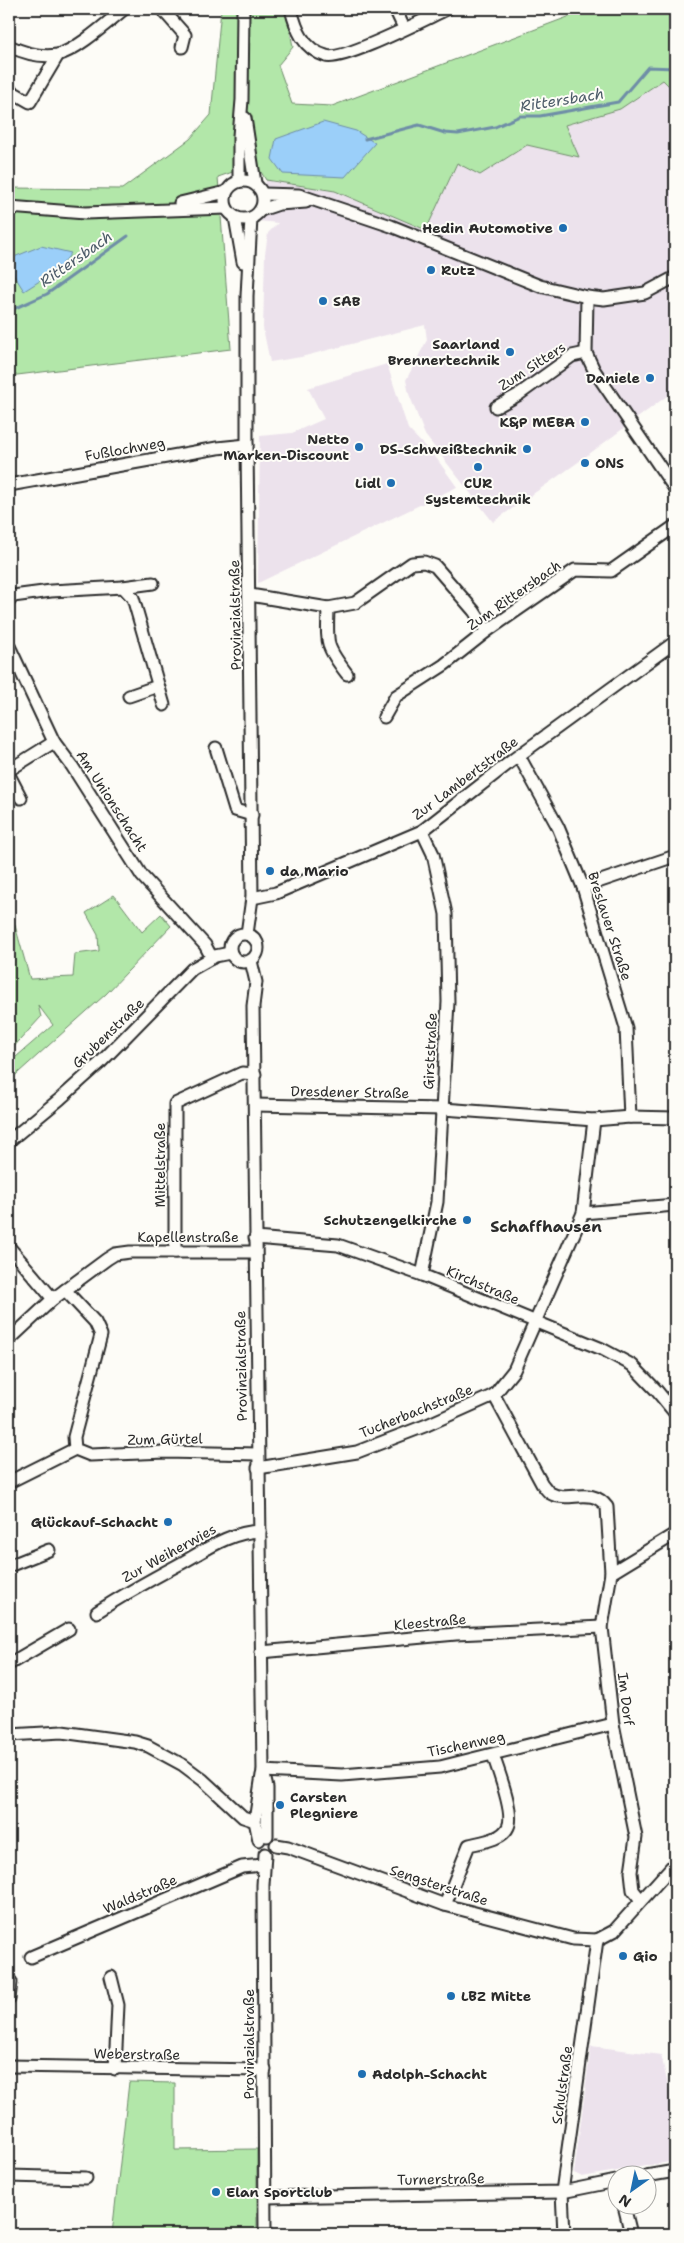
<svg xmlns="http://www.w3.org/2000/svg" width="684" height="2243" viewBox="0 0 684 2243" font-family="'Shantell Sans',sans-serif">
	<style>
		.built { fill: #ece2ec }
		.green { fill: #b2e7a9; stroke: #6e896a }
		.water { fill: #9bcff9; stroke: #6e8da7 }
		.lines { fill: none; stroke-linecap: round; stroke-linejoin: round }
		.stream { stroke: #6e8da7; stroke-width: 3 }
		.minor-casing { stroke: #2b2b2b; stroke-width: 15 }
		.minor { stroke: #fdfcf7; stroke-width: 11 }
		.poi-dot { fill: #1f6fb2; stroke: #fdfcf7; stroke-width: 2 }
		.labels { text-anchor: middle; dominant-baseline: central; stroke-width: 4; stroke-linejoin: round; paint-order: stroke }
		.poi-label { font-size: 14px; font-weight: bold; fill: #2b2b2b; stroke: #fdfcf7; text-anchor: end }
		.street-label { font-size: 14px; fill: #2b2b2b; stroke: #fdfcf7 }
		.water-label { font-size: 15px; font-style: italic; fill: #4d5c69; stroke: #fdfcf7 }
		.quarter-label { font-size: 16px; font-weight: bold; fill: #2b2b2b; stroke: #fdfcf7 }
	</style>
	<rect width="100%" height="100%" fill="#fdfcf7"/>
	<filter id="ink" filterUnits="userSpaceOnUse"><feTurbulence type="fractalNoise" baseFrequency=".02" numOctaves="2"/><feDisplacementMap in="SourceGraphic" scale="10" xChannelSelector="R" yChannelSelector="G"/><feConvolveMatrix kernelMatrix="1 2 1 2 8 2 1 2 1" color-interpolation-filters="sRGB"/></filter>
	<g filter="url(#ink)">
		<!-- built -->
		<g class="built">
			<path d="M663,80L669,86L675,81V270L663,278L675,295V390L577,463L493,522L425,435L409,394L406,380L427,340L425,325L301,357L270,362L263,328L265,254L268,233L278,223L258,221L266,180L335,191L426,230L457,162L480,175L527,145L578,157L564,126L620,109Z"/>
			<path d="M387,364L408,429L437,459L457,487L258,583L260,436L292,433L324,419L308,388Z"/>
			<path d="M591,2046L661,2055L675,2115V2161L582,2177L574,2173Z"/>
		</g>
		<!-- green -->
		<g class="green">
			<path d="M221,9H286L293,47L278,65L292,104L332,106L589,9H675V81L669,86L663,80L620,109L565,125L579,157L527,145L480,175L457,163L426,230L335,191L266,180L256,164L218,177L231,349L9,376V188L122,189L190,139L211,115Z"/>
			<path d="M114,895L142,932L161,914L171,926L106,994L9,1081V1063L53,1025L38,1005L41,1017L9,1052V904L30,979L73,977L75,954L99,951L98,935L86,913Z"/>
			<path d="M129,2082L175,2083V2150L257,2149V2234H112Z"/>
		</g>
		<!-- water -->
		<g class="water">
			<path d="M323,122L356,131L375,143L345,177L283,174L272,159L276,139Z"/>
			<path d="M41,246L71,253L60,268L24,291L9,267V259Z"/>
		</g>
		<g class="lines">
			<!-- stream -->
			<g class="stream">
				<path d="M365,139L419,125L445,133L458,134L495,127L520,116H540L618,102L648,67L675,68"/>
				<path d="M9,311L47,294L128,236"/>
			</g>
			<!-- minor casing -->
			<g class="minor-casing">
				<g id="minor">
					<path d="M162,9L185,35L182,47"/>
					<path d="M291,9C296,29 303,49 326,56C342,62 427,18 447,9"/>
					<path d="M395,9L404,28"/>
					<path d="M9,46C24,53 40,58 57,55C76,51 108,22 124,9"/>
					<path d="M9,90L30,102L58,55"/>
					<path d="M245,118L255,183"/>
					<circle cx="244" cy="200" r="19"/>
					<path d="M239,181V136L242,100L243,9"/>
					<path d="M263,194L299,195L391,226L540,286L587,297L604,299L645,293L675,277"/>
					<path d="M180,203L226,192"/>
					<path d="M9,207L85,213L226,208"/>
					<path d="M261,210L279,204L306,202"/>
					<path d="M235,217L243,262"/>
					<path d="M587,297L586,353L594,370L675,489"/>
					<path d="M496,407L518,395L572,356L586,353"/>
					<path d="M9,485L217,448L247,445"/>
					<path d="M123,587L153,583"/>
					<path d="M250,595L328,608L355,603L412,563L424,562L435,566L474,611L487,631"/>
					<path d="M9,601L13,596L51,591L123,587L133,598L164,705"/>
					<path d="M328,608C327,645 325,645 347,674"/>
					<path d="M9,646L54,742L72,766L142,876L205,945L212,958"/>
					<path d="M129,696L158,686"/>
					<path d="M384,717L396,696L444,665L487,631L575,570L611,571L675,526"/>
					<path d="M216,748L235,810L252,815"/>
					<path d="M519,756L558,827L583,887L626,1028L630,1117"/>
					<path d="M9,770L54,742"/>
					<path d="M9,775L21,798"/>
					<path d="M583,887L675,856"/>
					<path d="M252,898L276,893L422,831L514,759L675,642"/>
					<circle cx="244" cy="948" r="14"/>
					<path d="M247,934L252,898L247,445V296L251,218"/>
					<path d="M251,961L256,982L253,1006L263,1771L267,1788V1836"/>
					<path d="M255,1105L443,1109L594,1120L630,1117L675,1118"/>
					<path d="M9,1141L60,1099L100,1063L192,969L215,956L230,953"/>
					<path d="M583,1213L675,1205"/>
					<path d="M255,1238L338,1245L422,1275L602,1349L632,1365L657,1391L675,1413"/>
					<path d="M9,1247L53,1299"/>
					<path d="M175,1252V1104L242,1073L255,1074"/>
					<path d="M422,1275L437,1202L448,1002L446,914L433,854L422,831"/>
					<path d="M65,1290L95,1322L101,1335L74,1437L75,1449L90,1455L166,1452L258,1454"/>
					<path d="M9,1340L53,1299L107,1259L115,1254L130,1252H255"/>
					<path d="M494,1395L514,1370L583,1213L594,1120"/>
					<path d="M258,1468L357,1452L427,1425L494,1395L542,1484C544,1486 547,1491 550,1493C569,1504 591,1485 607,1507L611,1573"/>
					<path d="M9,1482L75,1449"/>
					<path d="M9,1566L49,1550"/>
					<path d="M97,1612C123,1595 150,1580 178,1565C204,1551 229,1532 260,1531"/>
					<path d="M261,1652L456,1634L602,1627"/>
					<path d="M9,1664L69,1629"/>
					<path d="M9,1735L62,1732L135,1742L148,1746L183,1765L203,1780L243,1817L255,1821"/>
					<path d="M263,1771L342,1775L440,1767L613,1724"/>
					<path d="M259,1840L255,1821L262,1775"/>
					<path d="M276,1845L288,1847L445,1905L573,1939L597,1940"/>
					<path d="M265,1854L263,1885L265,2234"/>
					<path d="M641,1900L633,1890L631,1872L636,1837L613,1724L602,1627L611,1573L675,1534"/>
					<path d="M445,1905L469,1845C481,1842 502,1840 508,1827C515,1814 498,1770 493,1755"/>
					<path d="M597,1940L614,1931L675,1863"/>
					<path d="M31,1957L242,1867L263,1865"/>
					<path d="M111,1977L118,2005L115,2069"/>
					<path d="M9,1999L11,1982"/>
					<path d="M9,2066L265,2070"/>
					<path d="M9,2176L86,2178"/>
					<path d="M646,2176L675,2171"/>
					<path d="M265,2197L562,2192L616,2181"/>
					<path d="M624,2206L631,2234"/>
					<path d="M564,2234L562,2192L597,1940"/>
				</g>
			</g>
			<!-- minor -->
			<use href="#minor" class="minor"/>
		</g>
	</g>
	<!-- markers -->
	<g class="poi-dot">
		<circle cx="563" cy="228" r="5"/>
		<circle cx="431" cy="270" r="5"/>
		<circle cx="323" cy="301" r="5"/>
		<circle cx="510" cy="352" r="5"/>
		<circle cx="650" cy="378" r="5"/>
		<circle cx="585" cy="422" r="5"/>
		<circle cx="359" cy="447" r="5"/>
		<circle cx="527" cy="449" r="5"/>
		<circle cx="585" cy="463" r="5"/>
		<circle cx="478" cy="467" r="5"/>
		<circle cx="391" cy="483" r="5"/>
		<circle cx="270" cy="871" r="5"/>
		<circle cx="467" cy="1220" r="5"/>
		<circle cx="168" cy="1522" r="5"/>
		<circle cx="280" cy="1805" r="5"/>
		<circle cx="623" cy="1956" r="5"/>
		<circle cx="451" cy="1996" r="5"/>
		<circle cx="362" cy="2074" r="5"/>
		<circle cx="216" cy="2192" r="5"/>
	</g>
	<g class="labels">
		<!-- poi labels -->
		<g class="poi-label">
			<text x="553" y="228">Hedin Automotive</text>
			<text x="441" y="270" text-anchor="start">Rutz</text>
			<text x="333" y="301" text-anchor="start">SAB</text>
			<text x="500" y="344">Saarland<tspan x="500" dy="16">Brennertechnik</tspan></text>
			<text x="640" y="378">Daniele</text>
			<text x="575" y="422">K&amp;P MEBA</text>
			<text x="349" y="439">Netto<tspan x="349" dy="16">Marken-Discount</tspan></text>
			<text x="517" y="449">DS-Schweißtechnik</text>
			<text x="595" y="463" text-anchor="start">ONS</text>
			<text x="381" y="483">Lidl</text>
			<text x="478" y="483" text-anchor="middle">CUR<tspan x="478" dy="16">Systemtechnik</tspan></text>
			<text x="280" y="871" text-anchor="start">da Mario</text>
			<text x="457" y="1220">Schutzengelkirche</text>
			<text x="158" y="1522">Glückauf-Schacht</text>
			<text x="290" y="1797" text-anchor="start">Carsten<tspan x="290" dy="16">Plegniere</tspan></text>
			<text x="633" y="1956" text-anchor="start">Gio</text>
			<text x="461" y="1996" text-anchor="start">LBZ Mitte</text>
			<text x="372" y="2074" text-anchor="start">Adolph-Schacht</text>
			<text x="226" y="2192" text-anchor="start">Elan Sportclub</text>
		</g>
		<!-- street labels -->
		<g class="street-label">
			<text transform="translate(532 366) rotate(-33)">Zum Sitters</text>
			<text transform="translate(125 449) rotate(-10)">Fußlochweg</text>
			<text transform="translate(514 595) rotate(-35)">Zum Rittersbach</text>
			<text transform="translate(235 615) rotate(-91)">Provinzialstraße</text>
			<text transform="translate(465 778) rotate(-37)">Zur Lambertstraße</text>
			<text transform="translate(112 801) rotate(57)">Am Unionschacht</text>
			<text transform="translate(610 926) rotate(72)">Breslauer Straße</text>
			<text transform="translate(108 1033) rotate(-44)">Grubenstraße</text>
			<text transform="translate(430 1051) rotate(-87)">Girststraße</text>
			<text transform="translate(350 1092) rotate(1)">Dresdener Straße</text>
			<text transform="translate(160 1165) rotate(-90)">Mittelstraße</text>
			<text x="188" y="1237">Kapellenstraße</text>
			<text transform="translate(483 1285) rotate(23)">Kirchstraße</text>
			<text transform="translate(241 1366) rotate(-91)">Provinzialstraße</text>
			<text transform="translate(416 1411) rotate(-22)">Tucherbachstraße</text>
			<text transform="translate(165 1439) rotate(-1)">Zum Gürtel</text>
			<text transform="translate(169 1553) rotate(-29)">Zur Weiherwies</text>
			<text transform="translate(430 1622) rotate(-5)">Kleestraße</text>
			<text transform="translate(626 1699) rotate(83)">Im Dorf</text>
			<text transform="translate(466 1744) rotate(-12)">Tischenweg</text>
			<text transform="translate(439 1885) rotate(18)">Sengsterstraße</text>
			<text transform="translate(140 1894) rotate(-23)">Waldstraße</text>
			<text transform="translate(249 2044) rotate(-90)">Provinzialstraße</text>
			<text transform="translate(137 2054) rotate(1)">Weberstraße</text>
			<text transform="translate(562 2085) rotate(-82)">Schulstraße</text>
			<text transform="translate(441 2179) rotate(-1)">Turnerstraße</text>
		</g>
		<!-- water labels -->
		<g class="water-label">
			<text transform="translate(562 100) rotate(-9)">Rittersbach</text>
			<text transform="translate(76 259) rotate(-35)">Rittersbach</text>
		</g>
		<!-- quarter labels -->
		<g class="quarter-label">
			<text x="546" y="1226">Schaffhausen</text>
		</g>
	</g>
	<!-- margin -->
	<rect width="684" height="2243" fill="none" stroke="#fdfcf7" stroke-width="30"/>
	<rect x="15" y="15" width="654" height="2213" fill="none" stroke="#2b2b2b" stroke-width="2" filter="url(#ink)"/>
	<!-- north arrow -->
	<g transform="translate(632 2190) rotate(213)"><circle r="24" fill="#fdfcf7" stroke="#a9a8a5"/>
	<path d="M0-4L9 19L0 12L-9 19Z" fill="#1f6fb2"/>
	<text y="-8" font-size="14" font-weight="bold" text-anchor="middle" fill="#2b2b2b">N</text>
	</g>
</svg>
